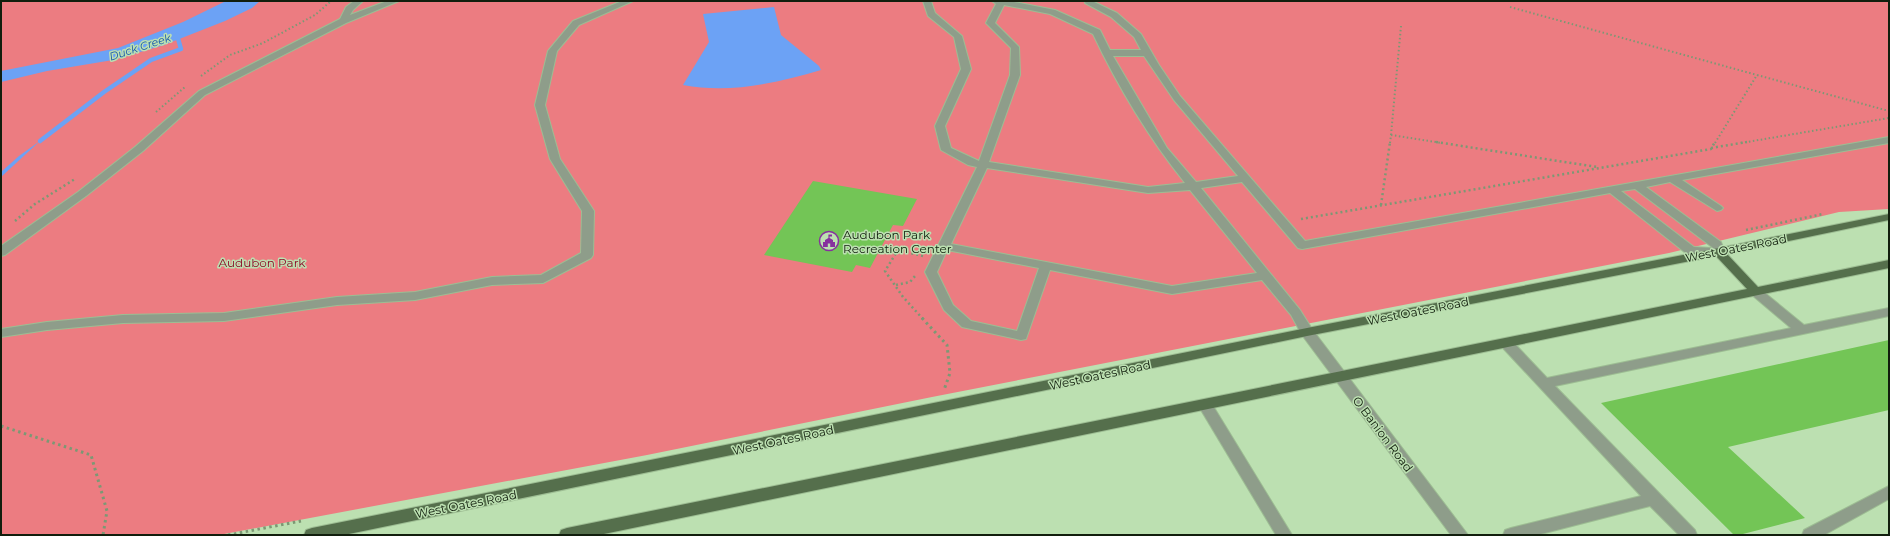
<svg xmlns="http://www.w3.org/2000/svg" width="1890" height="536" viewBox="0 0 1890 536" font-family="Montserrat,sans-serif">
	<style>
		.green { fill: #ec7c81 }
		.water { fill: #6ca2f5 }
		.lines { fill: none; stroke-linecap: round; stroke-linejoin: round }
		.stream { stroke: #6ca2f5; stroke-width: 4.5 }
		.building { fill: #73c556 }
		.minor-casing { stroke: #9dbd93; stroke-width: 2 }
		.major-casing { stroke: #9dbd93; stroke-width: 2 }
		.path-far2 { stroke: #7c9874; stroke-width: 2; stroke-dasharray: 1.5 2.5; stroke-linecap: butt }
		.path-far1 { stroke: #7c9874; stroke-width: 2.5; stroke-dasharray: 2 3; stroke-linecap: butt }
		.path { stroke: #7c9874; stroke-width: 3; stroke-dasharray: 2.5 3.5; stroke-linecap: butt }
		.minor { fill: #8e9d8a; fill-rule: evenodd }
		.major { fill: #556f4c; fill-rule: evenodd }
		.labels { text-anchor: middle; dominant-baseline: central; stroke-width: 3; stroke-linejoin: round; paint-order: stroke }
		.far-water-label { font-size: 11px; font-style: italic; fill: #1053ad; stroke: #bce0b1 }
		.poi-label { font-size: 12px; fill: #111e0d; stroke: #bce0b1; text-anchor: start }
		.street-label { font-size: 12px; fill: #111e0d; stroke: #bce0b1 }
		.park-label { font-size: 12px; fill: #8c0a27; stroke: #bce0b1 }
	</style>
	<rect width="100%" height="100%" fill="#bce0b1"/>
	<!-- green -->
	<path class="green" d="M1,1H1889V209L1839,212L1669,253L932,397L647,455L219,535H1Z"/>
	<!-- water -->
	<g class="water">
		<path d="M226,1H260L252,8L225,21L164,45L113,60L47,71L1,82V71L118,48L183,22Z"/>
		<path d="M774,7L781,35L819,66L821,70C776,83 730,94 683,85L709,42L703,14Z"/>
		<path d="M40,141L1,177V172L19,156Z"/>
	</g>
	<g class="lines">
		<!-- stream -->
		<path class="stream" d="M40,141L104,92L151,60L181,49L177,35"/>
	</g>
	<!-- building -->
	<g class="building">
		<path d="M813,181L917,199L903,226L893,225L870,268L856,265L852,272L764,255Z"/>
		<path d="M1889,340V410L1728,447L1805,518L1739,535H1734L1601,403Z"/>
	</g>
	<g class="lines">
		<!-- minor casing -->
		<g class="minor-casing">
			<g id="minor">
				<path d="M354,1H363L353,10L350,15L387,1H399L346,23L205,95L143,151L86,196L5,255L1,256V246L78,192L135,147L199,91L340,19L346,7Z"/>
				<path d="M622,1H633L579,25L557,51L545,105L560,159L594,211L593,255L591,258L543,283L492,285L415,300L337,305L224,321L123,323L47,330L1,337V329L47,322L123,315L224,313L337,297L415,292L492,277L541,275L581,253L582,211L550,159L535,105L548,51L573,21Z"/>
				<path d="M923,1H931L935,13L962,36L971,69L945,126L951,148L979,161L1010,75L1011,48L986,23L996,4L992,1H1009L1055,10L1100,30L1110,50H1141L1134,37L1111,17L1085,3L1086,1H1092L1117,13L1141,34L1159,65L1180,96L1305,241L1889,137V143L1682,180L1721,206L1723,208L1721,210L1717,211L1670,182L1646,187L1721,242L1725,252L1719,256L1687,254L1610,193L1302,249L1298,248L1242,182L1201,188L1300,310L1312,329L1468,535H1451L1302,335L1291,315L1262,280L1172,294L1050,270L1027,336L1026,339L1021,340L962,327L944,310L925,272L977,167L968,165L941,150L935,126L961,69L954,37L928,16ZM1004,5L1050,14L1093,34C1118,87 1149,138 1185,183L1148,187L989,162L1020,75L1019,47L995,23ZM1113,56H1144L1174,100L1238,176L1196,182L1167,148ZM987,168L1148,193L1190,190L1257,273L1172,286L951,244ZM1635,189L1712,247V248L1694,247L1621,191ZM947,250L1039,268L1017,331L971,321L953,305L937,272Z"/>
				<path d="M1756,288L1760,289L1804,325L1889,308V316L1555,386L1695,530L1697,535H1679L1650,506L1537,535H1503L1505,530L1511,528L1641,496L1502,347L1500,344L1502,341L1507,339L1512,341L1547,378L1791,328L1752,295L1750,292L1752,289Z"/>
				<path d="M1205,400L1210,401L1292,535H1276L1198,405L1200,401Z"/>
				<path d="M1889,486V499L1824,535H1802L1804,530Z"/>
			</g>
		</g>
		<!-- major casing -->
		<g class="major-casing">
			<path id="major" d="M1889,214V220L1727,254L1758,287L1889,260V268L599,535H559L561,530L567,528L1747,289L1716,256L1307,336L344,535H304L306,530L312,528L1307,328L1719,248Z"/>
		</g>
		<!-- path-far2 -->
		<g class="path-far2">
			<path d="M1510,7L1757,75"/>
			<path d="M201,76L230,55L263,43L315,15L331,1"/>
			<path d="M156,112L185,87"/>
			<path d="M1391,135L1401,26"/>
			<path d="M1390,143L1391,135L1442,143"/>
			<path d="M1715,143L1757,75L1889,111"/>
			<path d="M1741,143L1889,118"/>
		</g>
		<!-- path-far1 -->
		<g class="path-far1">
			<path d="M1436,142L1597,167"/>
			<path d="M1711,148L1747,142"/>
			<path d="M1381,205L1390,142"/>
			<path d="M1301,219L1711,149L1715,142"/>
			<path d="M15,221L35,204L75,179"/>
			<path d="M1746,230L1823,214"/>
			<path d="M923,256L898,250L885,271L903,297L923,319"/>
			<path d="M896,285L910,282L915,276"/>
		</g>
		<!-- path -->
		<g class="path">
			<path d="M922,318L947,345L950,373L944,390"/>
			<path d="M1,426L91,455L107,511L103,535"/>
			<path d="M228,535L301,521"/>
		</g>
		<!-- minor -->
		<use href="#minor" class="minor"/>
		<!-- major -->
		<use href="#major" class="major"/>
	</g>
	<!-- icons -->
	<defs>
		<g id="civic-ring" transform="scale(1)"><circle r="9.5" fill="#bce0b1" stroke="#87309e" stroke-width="1.5"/><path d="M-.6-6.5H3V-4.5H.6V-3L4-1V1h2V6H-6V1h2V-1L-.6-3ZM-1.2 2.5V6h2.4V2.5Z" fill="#87309e"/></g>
	</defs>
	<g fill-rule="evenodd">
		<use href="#civic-ring" x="829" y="241"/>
	</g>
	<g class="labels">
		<!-- far-water labels -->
		<g class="far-water-label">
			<text transform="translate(140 47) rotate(-18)">Duck Creek</text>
		</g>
		<!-- poi labels -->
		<g class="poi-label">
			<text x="843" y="234">Audubon Park<tspan x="843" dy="14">Recreation Center</tspan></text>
		</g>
		<!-- street labels -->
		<g class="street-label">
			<text transform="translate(1736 248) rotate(-11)">West Oates Road</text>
			<text transform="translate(1418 311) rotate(-11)">West Oates Road</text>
			<text transform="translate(1100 375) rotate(-12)">West Oates Road</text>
			<text transform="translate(1383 434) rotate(53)">O Banion Road</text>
			<text transform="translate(783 440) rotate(-12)">West Oates Road</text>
			<text transform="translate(466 504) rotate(-11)">West Oates Road</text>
		</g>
		<!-- park labels -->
		<g class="park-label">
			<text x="262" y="262">Audubon Park</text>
		</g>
	</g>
	<!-- border -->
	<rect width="1890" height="536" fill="none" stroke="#111e0d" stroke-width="4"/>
</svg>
